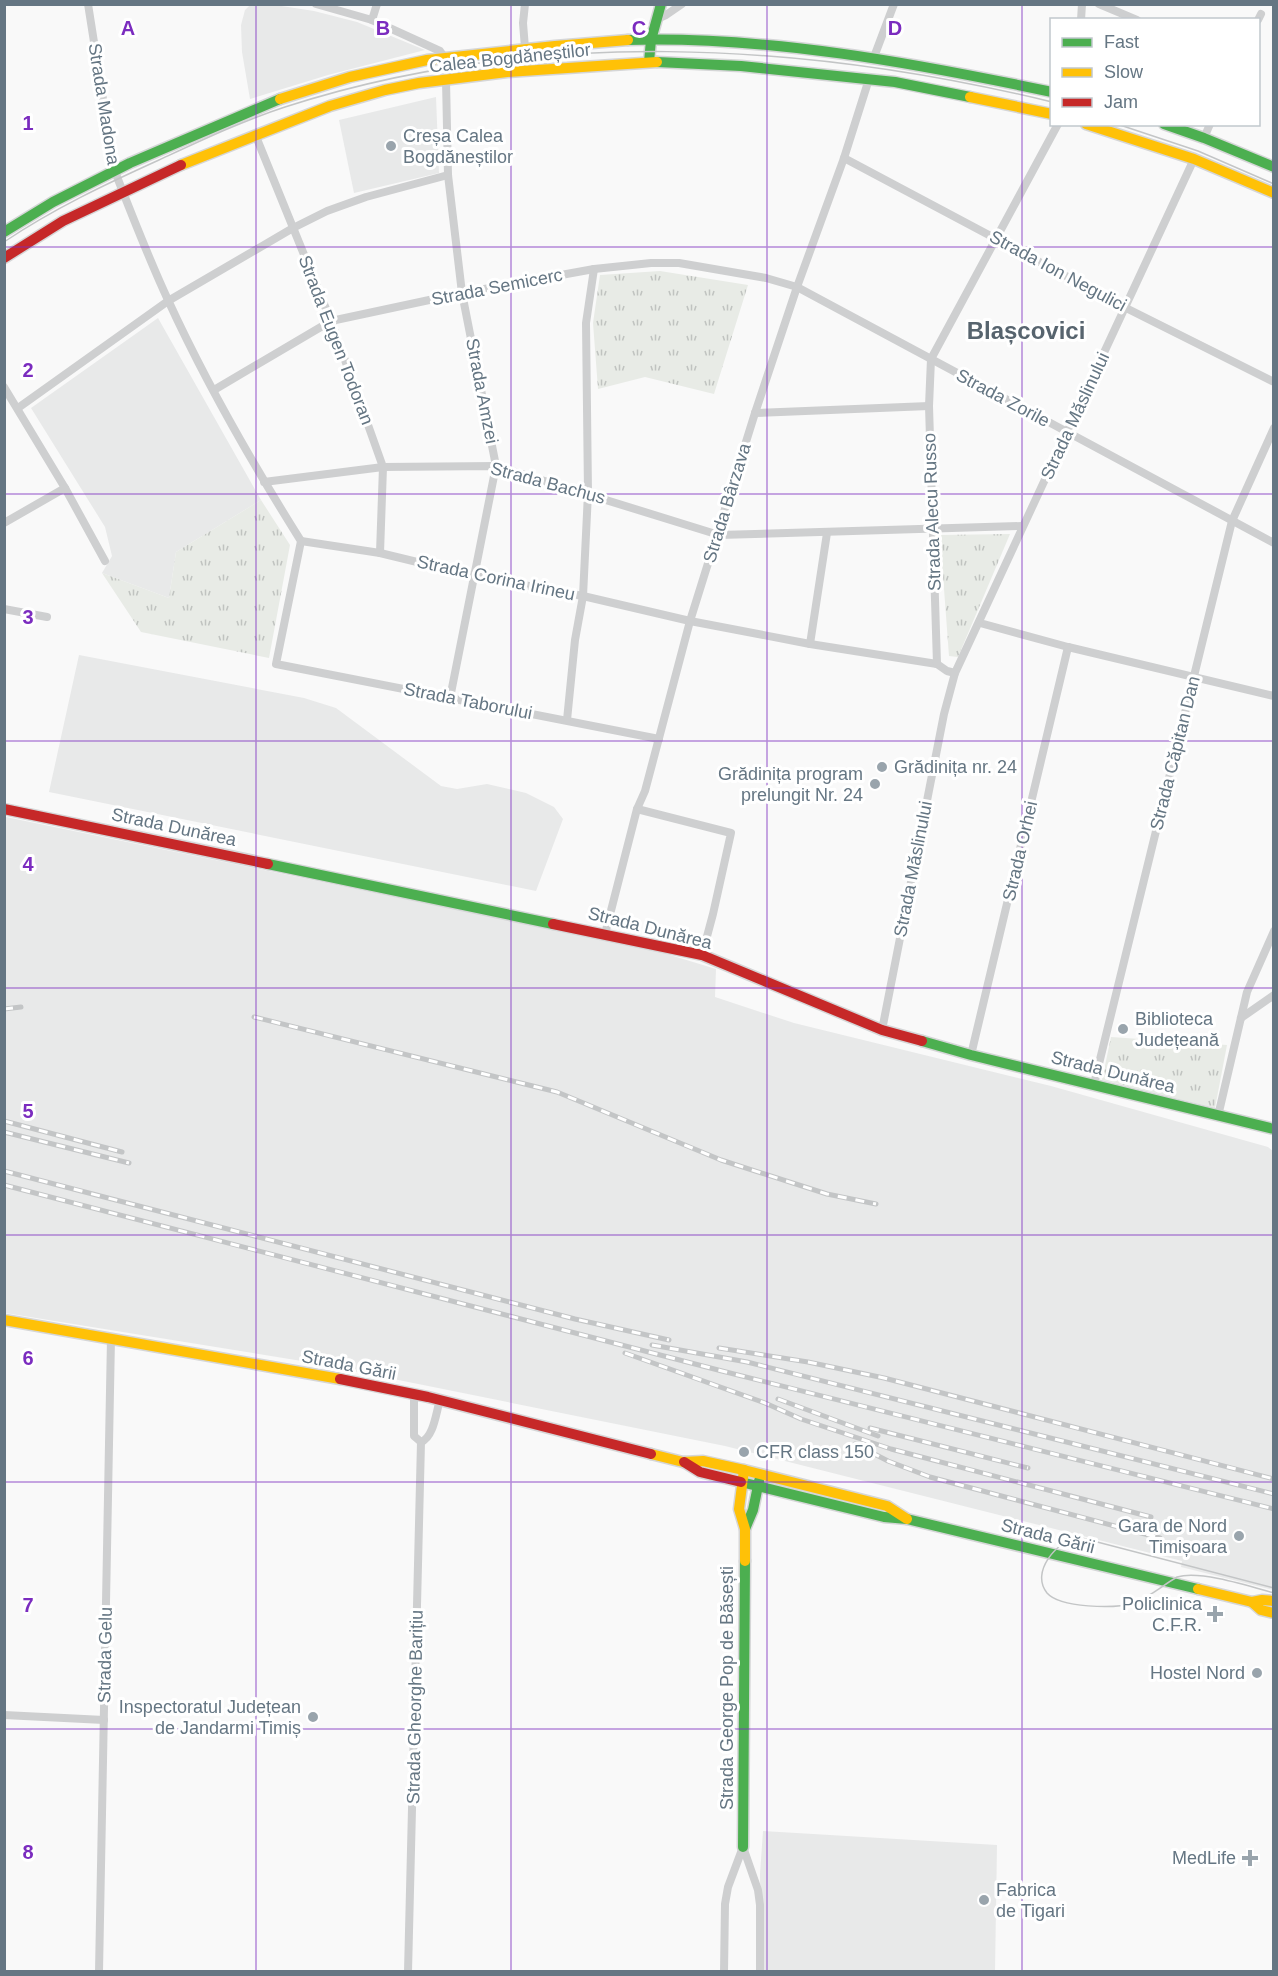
<svg xmlns="http://www.w3.org/2000/svg" width="1278" height="1976" viewBox="0 0 1278 1976" font-family="Arial,sans-serif">
	<style>
		.built { fill: #e8e9e9 }
		.grass { fill: url(#grass-tufts) }
		.lines { fill: none; stroke-linecap: round; stroke-linejoin: round }
		.fast-casing { stroke: #d5d6d7; stroke-width: 13 }
		.slow-casing { stroke: #d5d6d7; stroke-width: 13 }
		.jam-casing { stroke: #d5d6d7; stroke-width: 13 }
		.street { stroke: #cecfd0; stroke-width: 8 }
		.fast { stroke: #4caf50; stroke-width: 10 }
		.slow { stroke: #ffc107; stroke-width: 10 }
		.jam { stroke: #c62828; stroke-width: 10 }
		.tram { stroke: #c3c5c6; stroke-width: 1.5 }
		.rail-casing { stroke: #c3c5c6; stroke-width: 5 }
		.rail { stroke: #fff; stroke-width: 3; stroke-dasharray: 9; stroke-linecap: butt }
		.grid { fill: none; stroke: #7b2cbf; stroke-width: 1.5; stroke-opacity: 0.55 }
		.poi-dot { fill: #99a4ac; stroke: #fff; stroke-width: 2 }
		.labels { text-anchor: middle; dominant-baseline: central; stroke-width: 6; stroke-linejoin: round; paint-order: stroke }
		.street-label { font-size: 18px; fill: #657683; stroke: #fff }
		.poi-label { font-size: 18px; fill: #657683; stroke: #fff; text-anchor: end }
		.district-label { font-size: 24px; font-weight: bold; fill: #57646e; stroke: #fff }
		.grid-label { font-size: 20px; text-anchor: middle; font-weight: bold; fill: #7b2cbf; stroke: #fff; stroke-width: 6; stroke-linejoin: round; paint-order: stroke }
	</style>
	<defs>
		<pattern id="grass-tufts" width="24" height="20" patternUnits="userSpaceOnUse" patternTransform="scale(1.5)"><rect width="24" height="20" fill="#e8ebe6"/><path d="M3 7l-1-3M5 7V3M7 7l1-3M15 17l-1-3M17 17v-4M19 17l1-3" fill="none" stroke="#c0c3c0"/></pattern>
	</defs>
	<rect width="100%" height="100%" fill="#f9f9f9"/>
	<!-- built -->
	<g class="built">
		<path d="M275,5L314,11L357,22L425,50L328,75L250,99L242,52L241,25L245,10L250,5Z"/>
		<path d="M436,97L439,173L354,193L339,120Z"/>
		<path d="M158,318L261,500L176,552L169,598L102,573L112,556L105,527L31,408Z"/>
		<path d="M79,655L304,698L336,708L441,786L457,789L487,784L526,793L554,807L563,819L536,891L49,792Z"/>
		<path d="M6,817L657,951L716,969L715,997L794,1023L1051,1086L1268,1147L1274,1152L1273,1590L1181,1567L1182,1561L725,1446L314,1363L5,1313Z"/>
		<path d="M763,1831L997,1845L995,1971L761,1972L760,1874Z"/>
	</g>
	<!-- grass -->
	<g class="grass">
		<path d="M660,271L748,285L714,394L645,377L598,389L593,323L600,275Z"/>
		<path d="M261,500L290,545L269,658L141,632L102,573L169,598L176,552Z"/>
		<path d="M1010,534L958,657L949,656L940,535Z"/>
		<path d="M1111,1037L1227,1045L1215,1108L1102,1080Z"/>
	</g>
	<g class="lines">
		<!-- fast casing -->
		<g class="fast-casing">
			<g id="fast">
				<path d="M628,40C770,36 914,63 1052,92"/>
				<path d="M649,62L651,40L661,4"/>
				<path d="M657,62L741,66L895,82L970,97"/>
				<path d="M1164,124L1204,138L1274,167"/>
				<path d="M4,232L53,202L130,163L280,99"/>
				<path d="M268,864L553,924"/>
				<path d="M922,1041L971,1055L1274,1129"/>
				<path d="M741,1482L884,1517L907,1519L1198,1589"/>
				<path d="M745,1529L753,1510L759,1481"/>
				<path d="M743,1847L745,1561"/>
			</g>
		</g>
		<!-- slow casing -->
		<g class="slow-casing">
			<g id="slow">
				<path d="M970,97L1052,114"/>
				<path d="M280,99L350,77L427,60L555,46L628,40"/>
				<path d="M1086,124L1194,159L1274,193"/>
				<path d="M181,165L330,106L385,90L419,83L507,72L657,62"/>
				<path d="M4,1320L340,1379"/>
				<path d="M651,1454L683,1462L703,1461L744,1470"/>
				<path d="M745,1561V1529L739,1509L744,1470L887,1506L907,1519"/>
				<path d="M1198,1589L1252,1602L1261,1610L1274,1613"/>
				<path d="M1252,1602L1262,1600L1274,1601"/>
			</g>
		</g>
		<!-- jam casing -->
		<g class="jam-casing">
			<g id="jam">
				<path d="M4,258L63,221L181,165"/>
				<path d="M4,809L268,864"/>
				<path d="M553,924L702,955L882,1030L922,1041"/>
				<path d="M340,1379L428,1397L651,1454"/>
				<path d="M684,1462L700,1472L741,1482"/>
			</g>
		</g>
		<!-- street -->
		<g class="street">
			<path d="M88,4L114,169C131,213 148,257 168,300C206,383 252,463 301,541L276,664L659,739"/>
			<path d="M316,4L372,20L440,51L445,58"/>
			<path d="M525,4L523,23L525,48"/>
			<path d="M1099,4L1137,20"/>
			<path d="M657,19L666,15L682,4"/>
			<path d="M372,20L377,4"/>
			<path d="M1081,20L1082,4"/>
			<path d="M1258,20L1261,14"/>
			<path d="M874,57L894,4"/>
			<path d="M446,80L448,175L462,293L496,466L450,698"/>
			<path d="M255,134L331,321L383,467L380,553"/>
			<path d="M1204,138L1210,124"/>
			<path d="M844,158L1126,308L1274,382"/>
			<path d="M4,387L65,488L105,561"/>
			<path d="M214,390L331,321L462,293L594,269L651,263H679L766,278L797,287L1274,543"/>
			<path d="M18,408L168,301L293,228L327,211L366,197L448,175"/>
			<path d="M755,413L929,406"/>
			<path d="M264,482L383,467L496,466L719,535L1022,526"/>
			<path d="M4,523L65,488"/>
			<path d="M301,541L380,553L475,576L583,596L690,621L810,644L937,664L947,671L955,673"/>
			<path d="M4,609L47,617"/>
			<path d="M980,623L1068,647L1274,696"/>
			<path d="M810,644L827,533"/>
			<path d="M937,664L929,406L931,359L1058,124"/>
			<path d="M567,720L575,640L583,596L588,493L586,323L594,269"/>
			<path d="M637,809L731,833L713,914L702,955"/>
			<path d="M605,934L637,809L645,791L690,621L755,413L797,287L844,158L869,79"/>
			<path d="M1241,1018L1274,995"/>
			<path d="M882,1030L944,714L955,673L1194,159"/>
			<path d="M971,1055L1068,647"/>
			<path d="M1094,1084L1232,521L1274,428"/>
			<path d="M1218,1116L1247,992L1274,931"/>
			<path d="M414,1395V1436L421,1442C434,1437 436,1412 440,1400"/>
			<path d="M4,1715L104,1720"/>
			<path d="M743,1847L758,1890L760,1905V1972"/>
			<path d="M99,1972L111,1338"/>
			<path d="M408,1972L421,1442"/>
			<path d="M724,1972L725,1904L728,1887L743,1847"/>
		</g>
		<!-- fast -->
		<use href="#fast" class="fast"/>
		<!-- slow -->
		<use href="#slow" class="slow"/>
		<!-- jam -->
		<use href="#jam" class="jam"/>
		<!-- tram -->
		<g class="tram">
			<path d="M1117,124L1198,151L1274,184"/>
			<path d="M4,242C53,209 106,184 159,160C200,141 242,121 285,107C533,27 801,41 1052,102"/>
			<path d="M1274,1588L1078,1537C1057,1541 1030,1572 1047,1593C1060,1608 1115,1609 1133,1603C1149,1598 1163,1585 1177,1577C1200,1570 1249,1586 1274,1593"/>
		</g>
		<!-- rail casing -->
		<g class="rail-casing">
			<g id="rail">
				<path d="M4,1009L21,1007"/>
				<path d="M254,1017L557,1092L721,1160L827,1194L876,1204"/>
				<path d="M4,1121L122,1152"/>
				<path d="M4,1132L129,1163"/>
				<path d="M4,1171L575,1319L669,1340"/>
				<path d="M4,1185L722,1371L1274,1509"/>
				<path d="M652,1345L747,1362L1274,1494"/>
				<path d="M719,1348L808,1362L884,1378L1274,1479"/>
				<path d="M625,1353L765,1403L801,1419L891,1449L1151,1517"/>
				<path d="M778,1399L878,1436"/>
				<path d="M870,1428L1028,1468"/>
				<path d="M855,1444L888,1461L930,1477L1160,1538"/>
			</g>
		</g>
		<!-- rail -->
		<use href="#rail" class="rail"/>
	</g>
	<!-- grid -->
	<path class="grid" d="M256,4V1972M511,4V1972M767,4V1972M1022,4V1972M4,247H1274M4,494H1274M4,741H1274M4,988H1274M4,1235H1274M4,1482H1274M4,1729H1274"/>
	<!-- markers -->
	<g class="poi-dot">
		<circle cx="391" cy="146" r="6"/>
		<circle cx="882" cy="767" r="6"/>
		<circle cx="875" cy="784" r="6"/>
		<circle cx="1123" cy="1029" r="6"/>
		<circle cx="744" cy="1452" r="6"/>
		<circle cx="1239" cy="1536" r="6"/>
		<path d="M1212 1605h6v6h6v6h-6v6h-6v-6h-6v-6h6z"/>
		<circle cx="1257" cy="1673" r="6"/>
		<circle cx="313" cy="1717" r="6"/>
		<path d="M1247 1849h6v6h6v6h-6v6h-6v-6h-6v-6h6z"/>
		<circle cx="984" cy="1900" r="6"/>
	</g>
	<g class="labels">
		<!-- street labels -->
		<g class="street-label">
			<text transform="translate(510 58) rotate(-6)">Calea Bogdăneștilor</text>
			<text transform="translate(104 104) rotate(81)">Strada Madona</text>
			<text transform="translate(1058 271) rotate(28)">Strada Ion Negulici</text>
			<text transform="translate(497 287) rotate(-11)">Strada Semicerc</text>
			<text transform="translate(336 340) rotate(69)">Strada Eugen Todoran</text>
			<text transform="translate(482 391) rotate(79)">Strada Amzei</text>
			<text transform="translate(1003 398) rotate(28)">Strada Zorile</text>
			<text transform="translate(1075 416) rotate(-65)">Strada Măslinului</text>
			<text transform="translate(548 483) rotate(15)">Strada Bachus</text>
			<text transform="translate(727 503) rotate(-73)">Strada Bârzava</text>
			<text transform="translate(932 512) rotate(-92)">Strada Alecu Russo</text>
			<text transform="translate(496 578) rotate(12)">Strada Corina Irineu</text>
			<text transform="translate(468 701) rotate(11)">Strada Taborului</text>
			<text transform="translate(1175 753) rotate(-76)">Strada Căpitan Dan</text>
			<text transform="translate(174 827) rotate(12)">Strada Dunărea</text>
			<text transform="translate(1020 851) rotate(-77)">Strada Orhei</text>
			<text transform="translate(913 869) rotate(-79)">Strada Măslinului</text>
			<text transform="translate(650 928) rotate(14)">Strada Dunărea</text>
			<text transform="translate(1113 1072) rotate(14)">Strada Dunărea</text>
			<text transform="translate(349 1365) rotate(11)">Strada Gării</text>
			<text transform="translate(1048 1536) rotate(14)">Strada Gării</text>
			<text transform="translate(105 1655) rotate(-89)">Strada Gelu</text>
			<text transform="translate(727 1688) rotate(-90)">Strada George Pop de Băsești</text>
			<text transform="translate(415 1707) rotate(-89)">Strada Gheorghe Barițiu</text>
		</g>
		<!-- poi labels -->
		<g class="poi-label">
			<text x="403" y="136" text-anchor="start">Creșa Calea<tspan x="403" dy="21">Bogdăneștilor</tspan></text>
			<text x="894" y="767" text-anchor="start">Grădinița nr. 24</text>
			<text x="863" y="774">Grădinița program<tspan x="863" dy="21">prelungit Nr. 24</tspan></text>
			<text x="1135" y="1019" text-anchor="start">Biblioteca<tspan x="1135" dy="21">Județeană</tspan></text>
			<text x="756" y="1452" text-anchor="start">CFR class 150</text>
			<text x="1227" y="1526">Gara de Nord<tspan x="1227" dy="21">Timișoara</tspan></text>
			<text x="1202" y="1604">Policlinica<tspan x="1202" dy="21">C.F.R.</tspan></text>
			<text x="1245" y="1673">Hostel Nord</text>
			<text x="301" y="1707">Inspectoratul Județean<tspan x="301" dy="21">de Jandarmi Timiș</tspan></text>
			<text x="1236" y="1858">MedLife</text>
			<text x="996" y="1890" text-anchor="start">Fabrica<tspan x="996" dy="21">de Tigari</tspan></text>
		</g>
		<!-- district labels -->
		<g class="district-label">
			<text x="1026" y="330">Blașcovici</text>
		</g>
	</g>
	<g class="grid-label">
		<text x="128" y="35">A</text>
		<text x="383" y="35">B</text>
		<text x="639" y="35">C</text>
		<text x="895" y="35">D</text>
		<text x="28" y="130">1</text>
		<text x="28" y="377">2</text>
		<text x="28" y="624">3</text>
		<text x="28" y="871">4</text>
		<text x="28" y="1118">5</text>
		<text x="28" y="1365">6</text>
		<text x="28" y="1612">7</text>
		<text x="28" y="1859">8</text>
	</g>
	<!-- border -->
	<rect width="1278" height="1976" fill="none" stroke="#657683" stroke-width="12"/>
	<!-- legend -->
	<rect x="1050" y="18" width="210" height="108" fill="#ffffff" stroke="#c1c8cd" stroke-width="1.5"/>
	<rect x="1062" y="38" width="30" height="9" fill="#4caf50" stroke="#c1c8cd" stroke-width="1.5"/>
	<text x="1104" y="48" font-size="18" fill="#657683">Fast</text>
	<rect x="1062" y="68" width="30" height="9" fill="#ffc107" stroke="#c1c8cd" stroke-width="1.5"/>
	<text x="1104" y="78" font-size="18" fill="#657683">Slow</text>
	<rect x="1062" y="98" width="30" height="9" fill="#c62828" stroke="#c1c8cd" stroke-width="1.5"/>
	<text x="1104" y="108" font-size="18" fill="#657683">Jam</text>
</svg>
